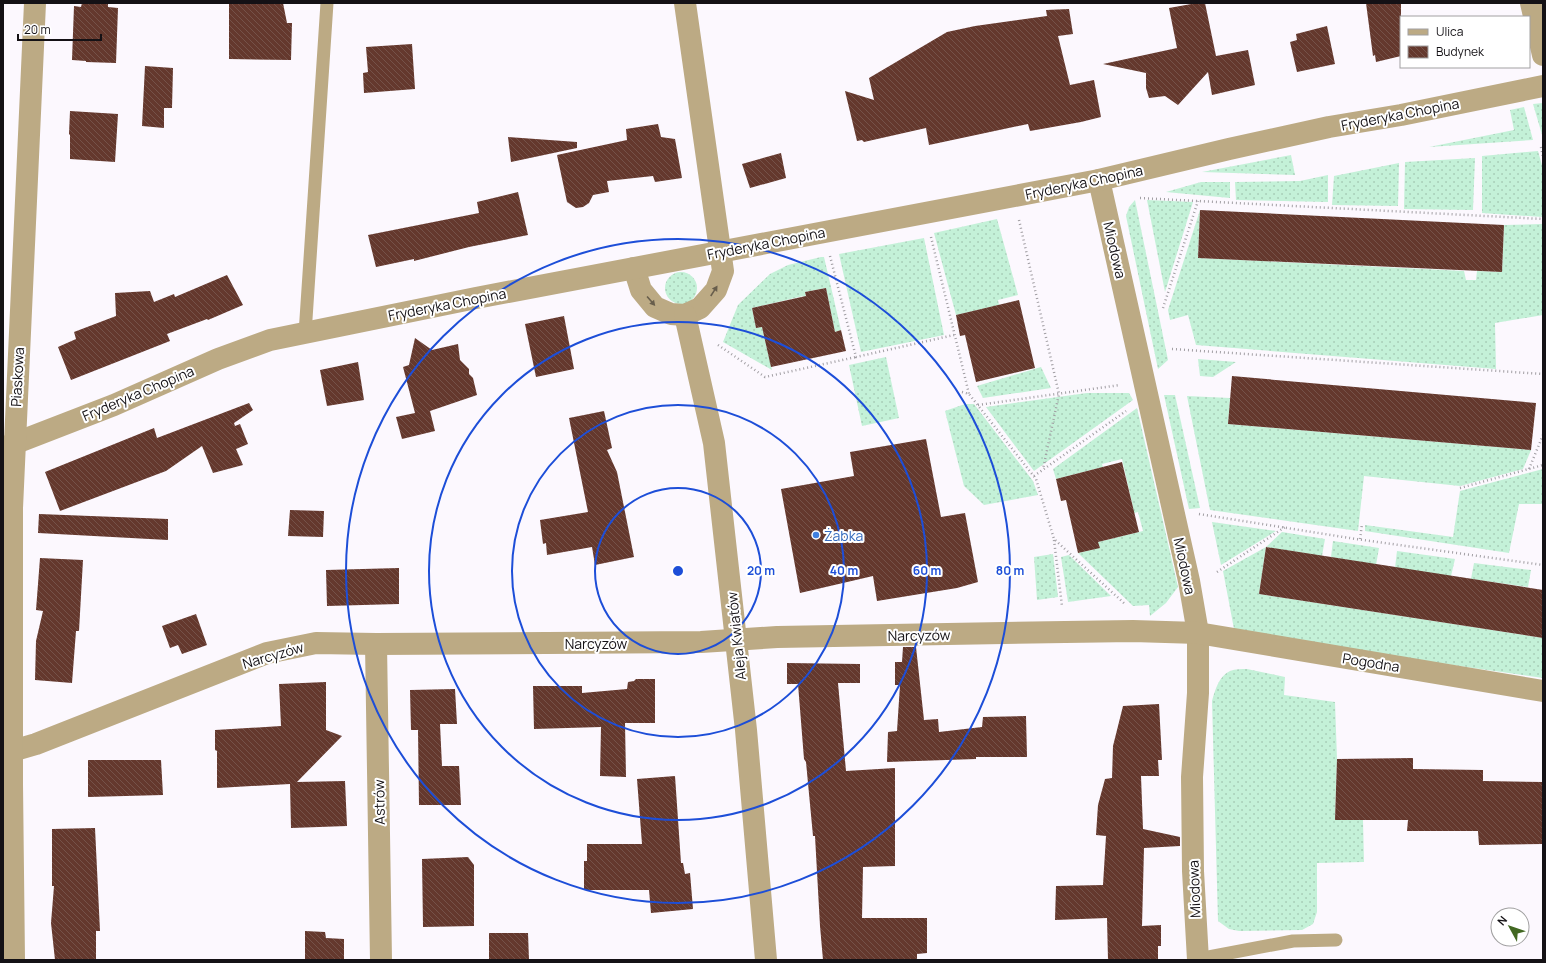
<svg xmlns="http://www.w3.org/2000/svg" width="1546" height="963" viewBox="0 0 1546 963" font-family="Manrope,sans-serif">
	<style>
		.grass { fill: url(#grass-dots) }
		.building { fill: url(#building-back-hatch) }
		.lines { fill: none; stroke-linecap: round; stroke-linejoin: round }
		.path { stroke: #a19ea3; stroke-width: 2.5; stroke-dasharray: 1 3; stroke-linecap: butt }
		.lane { stroke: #bcaa84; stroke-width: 13 }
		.street { stroke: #bcaa84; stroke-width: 22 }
		.oneway { fill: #685e4c }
		.ring { fill: none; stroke: #1d4ed8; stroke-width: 2 }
		.shop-dot { fill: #3f7fe0; stroke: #fff; stroke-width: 1.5 }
		.labels { text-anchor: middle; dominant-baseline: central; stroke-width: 4; stroke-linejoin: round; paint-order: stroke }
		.street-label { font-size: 14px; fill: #141115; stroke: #fff }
		.shop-label { font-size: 14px; fill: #366cbe; stroke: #fff; text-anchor: start }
		.centre { fill: #1d4ed8; stroke: #fff; stroke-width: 2 }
		.ring-label { font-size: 12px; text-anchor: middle; font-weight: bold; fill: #1d4ed8; stroke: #fff; stroke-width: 4; stroke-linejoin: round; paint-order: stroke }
	</style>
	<defs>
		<pattern id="grass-dots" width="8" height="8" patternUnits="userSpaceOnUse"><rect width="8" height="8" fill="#c4f1d8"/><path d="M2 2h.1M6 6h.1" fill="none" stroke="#a8ceb8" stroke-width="1.8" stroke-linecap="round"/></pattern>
		<pattern id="building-back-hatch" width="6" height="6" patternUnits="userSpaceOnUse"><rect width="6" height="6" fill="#64382d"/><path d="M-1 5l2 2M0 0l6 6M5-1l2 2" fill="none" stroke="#755249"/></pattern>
	</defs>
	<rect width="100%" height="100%" fill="#fcf8fe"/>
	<!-- grass -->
	<g class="grass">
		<path d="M1543,103V138L1533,104Z"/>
		<path d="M1524,107L1533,140L1429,147L1514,130L1510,110Z"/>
		<path d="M1538,151L1543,169V217L1482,213V156Z"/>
		<path d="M1291,155L1295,175L1202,172Z"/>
		<path d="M1475,158L1473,210L1404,209L1405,162Z"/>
		<path d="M1399,163L1398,206L1332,205L1334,176Z"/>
		<path d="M1328,175V202L1236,200L1235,182L1300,181Z"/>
		<path d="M1201,182H1230V198L1166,192Z"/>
		<path d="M1135,200L1168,360L1158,369L1126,216L1129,207Z"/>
		<path d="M1147,200L1193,202L1165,292Z"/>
		<path d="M1200,210L1198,258L1464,271L1466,280H1476L1477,271L1502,272L1504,225L1543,224V315L1495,323L1496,369L1196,345L1188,315L1170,320L1168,310Z"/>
		<path d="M997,219L1018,295L998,300L999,305L956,315L934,233Z"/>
		<path d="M924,238L944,335L861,352L839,254Z"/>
		<path d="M821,257H824L841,330L835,332L826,288L805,292L806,299L803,296L752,308L756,328L762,327L772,370L723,342L738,305L770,274L788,265Z"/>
		<circle cx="681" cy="288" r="16"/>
		<path d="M886,357L899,418L862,426L849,365Z"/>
		<path d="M1198,359L1236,362L1213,377L1200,376Z"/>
		<path d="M1041,367L1051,388L983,398L977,386Z"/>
		<path d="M1087,393H1129L1133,400L1034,471L986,407Z"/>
		<path d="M1164,395H1175L1200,508L1189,509Z"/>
		<path d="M1187,396L1230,398L1228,424L1531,450L1523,469L1460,486L1364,476L1358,531L1210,510Z"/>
		<path d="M965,404H974L1033,481L1038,495L984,505L964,486L945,411Z"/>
		<path d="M1137,408L1178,587L1166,603L1150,616L1149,605L1133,606L1078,553L1099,548L1098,542L1143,531L1138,512L1130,514L1133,507L1122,459L1102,464L1103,467L1056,479L1053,469Z"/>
		<path d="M1543,469V504H1519L1509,553L1365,531V525L1453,537L1460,491Z"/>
		<path d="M1212,522L1276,531L1221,565Z"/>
		<path d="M1282,532L1325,539L1322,556L1266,547L1259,594L1543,638V678L1263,638L1234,629L1223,571L1266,547Z"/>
		<path d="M1333,541L1379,548L1376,565L1331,557Z"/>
		<path d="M1397,551L1455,559L1451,576L1395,568Z"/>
		<path d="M1053,554L1058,597L1037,600L1034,557Z"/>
		<path d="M1069,555L1111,596L1068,602L1061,557Z"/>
		<path d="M1474,563L1531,570L1528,587L1471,579Z"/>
		<path d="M1247,669L1285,677L1284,695L1335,702L1337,759L1335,820H1363L1364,862L1317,863V912L1313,924L1302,930L1239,931L1229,929L1218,921L1212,701C1215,690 1219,676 1230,671C1235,669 1242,669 1247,669Z"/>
	</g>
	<!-- building -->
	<g class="building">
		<path d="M82,3H108V7L118,8L116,63L86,62V61L72,60L74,6L81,7Z"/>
		<path d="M229,3H283L287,23H292L291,60L229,59Z"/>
		<path d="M1197,3H1205L1216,56L1248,50L1255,85L1212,95L1208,72L1178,105L1165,96L1149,98L1146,88V73L1103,64L1177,48L1169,8Z"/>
		<path d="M1366,3H1401V56L1376,62L1375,55L1373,56Z"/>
		<path d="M1069,9L1073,34L1058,36L1070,85L1094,80L1101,117L1081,122L1030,131L1028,124L929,145L926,128L864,142L862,140L857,141L845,91L874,100L869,78L947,32L975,26L1047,16L1046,10Z"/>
		<path d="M1327,26L1335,64L1297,72L1290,42L1297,40L1296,34Z"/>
		<path d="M412,44L415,89L364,93L363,73L368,72L366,47Z"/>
		<path d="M145,66L173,68L172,108H164V128L142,126Z"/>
		<path d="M70,111L118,114L115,162L70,159V135L69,134Z"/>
		<path d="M658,124L661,137L675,139L682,178L655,182L653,176L607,181L609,192L593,195L589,203L583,207L576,208L567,202L557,155L627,140L626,129Z"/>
		<path d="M508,137L577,142V148L511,162Z"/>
		<path d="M781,153L786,178L750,188L742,164Z"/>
		<path d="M518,192L528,235L469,247L414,261V259L376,267L368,235L479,213L477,202Z"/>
		<path d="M1200,210L1504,225L1502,272L1198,258Z"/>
		<path d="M227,275L243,305L208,320L207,319L167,334L170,341L71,380L58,347L76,339L74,332L116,316L115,293L150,291L154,302L174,294L175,297Z"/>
		<path d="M826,288L835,332L841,330L846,351L771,367L762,327L756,328L752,308L806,296L805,292Z"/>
		<path d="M1019,300L1035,368L976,382L965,335L960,336L956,315Z"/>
		<path d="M564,316L574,369L536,377L525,324Z"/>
		<path d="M415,338L432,350L458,344L460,360L469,369V374L473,378L477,395L430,411L435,431L402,439L396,417L415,413L403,367L409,365Z"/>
		<path d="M358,362L364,400L327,406L320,370Z"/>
		<path d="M1232,376L1536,403L1531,450L1228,424Z"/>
		<path d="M249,403L253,410L234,423L235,426L240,424L248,444L236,449L243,465L213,473L202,446L166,471L60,511L45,472L154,428L157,438Z"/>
		<path d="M604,411L612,448L607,450L617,472L634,557L595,565L592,547L547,555L546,543L543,544L540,520L588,512L569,418Z"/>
		<path d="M926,439L941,517L965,513L978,582L957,588L877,601L873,576L800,593L781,489L854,476L850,452Z"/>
		<path d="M1122,462L1139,532L1098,542L1100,548L1078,553L1066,500L1061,501L1056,479Z"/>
		<path d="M290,510L324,511L323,537L288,536Z"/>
		<path d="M39,514L168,519V540L38,533Z"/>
		<path d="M1266,547L1543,590V638L1259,594Z"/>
		<path d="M40,558L83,560L79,631H76L72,683L35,680L36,641L43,611L36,610Z"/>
		<path d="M399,568V604L327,606L326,570Z"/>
		<path d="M196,614L207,645L182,654L178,645L170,648L162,626Z"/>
		<path d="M903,647H916L924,720L938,719L939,732L982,727L983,717L1026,716L1027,757H976V759L887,762L888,732L897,731L900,685H895V662H902Z"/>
		<path d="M787,663L860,664V683H838L846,771L895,768V866L863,867L862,918H927V953L917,954V960H823L820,926L815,836H813L806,762L804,759L798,684H787Z"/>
		<path d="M636,679H655V723H625L626,777L600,776L601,727L534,729L533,686H582V693L627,689L628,682L634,681Z"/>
		<path d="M326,682V730L342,736L297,782L345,781L347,826L291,828L290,784L217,788V751L215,750V730L281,726L279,684Z"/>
		<path d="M455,689L457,724H440L442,766H459L461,805H419L418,730H411L410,690Z"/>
		<path d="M1159,704L1162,760H1158L1159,776H1141L1143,829L1180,837V846L1144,848L1142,926L1161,925V946H1158V960H1108L1107,918L1055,920L1056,886L1103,885L1106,836L1096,835L1098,805L1105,779L1112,778L1113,746L1123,706Z"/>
		<path d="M1413,758V769L1483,770V781L1543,782V844L1479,845L1478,831H1407L1408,820H1335L1337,759Z"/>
		<path d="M88,760H161L163,795L88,797Z"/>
		<path d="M675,776L681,863H683L685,874L690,873L693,909L651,913L649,890H584V861H587V844H642L637,779Z"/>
		<path d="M95,828L100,931H96V960H55L51,923L54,886H52V829Z"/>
		<path d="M468,857L474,865V926L423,927L422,859Z"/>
		<path d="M305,931L325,932L326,938L344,939V960H305Z"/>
		<path d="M489,933H528L529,960H489Z"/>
	</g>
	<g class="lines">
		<!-- path -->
		<g class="path">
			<path d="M1541,147L1543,157"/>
			<path d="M1140,198L1543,219"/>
			<path d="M1019,220L1059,394L1043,469"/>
			<path d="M931,237L969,394"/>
			<path d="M830,256L856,357L954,335"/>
			<path d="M1163,308L1198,201"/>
			<path d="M718,345L765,377L856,357"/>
			<path d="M1172,349L1543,374"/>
			<path d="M962,392L969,394L1036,479L1054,539L1126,605"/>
			<path d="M978,405L1120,385"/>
			<path d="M1529,469L1543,435"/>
			<path d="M1034,476L1126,411"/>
			<path d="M1460,488L1543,465"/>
			<path d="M1199,514L1356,539L1543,565"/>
			<path d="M1360,539L1362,524"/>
			<path d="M1054,540L1062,606"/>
			<path d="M1217,572L1285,527"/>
		</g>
		<!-- lane -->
		<g class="lane">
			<path d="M305,334L327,3"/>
			<path d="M1198,959L1293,941L1336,940"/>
		</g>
		<!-- street -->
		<g class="street">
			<path d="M1531,3L1543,55"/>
			<path d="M1099,180L1189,581L1198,633V693L1192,777L1193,871L1198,960"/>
			<path d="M634,268L641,290L655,307L671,314L685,315L700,308L716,290L723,271L685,3"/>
			<path d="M685,315L714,443L746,730L766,960"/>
			<path d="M3,448L114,405L218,359L270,340L476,298L1099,180L1229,149L1329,127L1401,115L1543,86"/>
			<path d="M376,644L381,960"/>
			<path d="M12,751L36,744L267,653L316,643L376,644L701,642L777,637L1065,632L1133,631L1198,633L1543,691"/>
			<path d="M14,960L12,784V508L35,3"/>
		</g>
	</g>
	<!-- one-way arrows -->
	<defs><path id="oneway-solid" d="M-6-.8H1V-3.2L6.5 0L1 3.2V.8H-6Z"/></defs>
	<g class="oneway">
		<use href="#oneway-solid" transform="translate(714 291) rotate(-57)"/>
		<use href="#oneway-solid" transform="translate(651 301) rotate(49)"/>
	</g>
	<!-- distance rings -->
	<g class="ring">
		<circle cx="678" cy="571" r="83"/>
		<circle cx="678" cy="571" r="166"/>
		<circle cx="678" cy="571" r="249"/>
		<circle cx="678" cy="571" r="332"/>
	</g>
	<!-- markers -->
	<circle class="shop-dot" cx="816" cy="535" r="4"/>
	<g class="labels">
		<!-- street labels -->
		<g class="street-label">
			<text transform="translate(1400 114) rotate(-11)">Fryderyka Chopina</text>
			<text transform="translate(1084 182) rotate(-12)">Fryderyka Chopina</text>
			<text transform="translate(766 243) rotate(-11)">Fryderyka Chopina</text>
			<text transform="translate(1115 250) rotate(77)">Miodowa</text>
			<text transform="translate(447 304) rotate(-11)">Fryderyka Chopina</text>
			<text transform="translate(17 377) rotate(-87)">Piaskowa</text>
			<text transform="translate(138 393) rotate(-23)">Fryderyka Chopina</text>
			<text transform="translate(1185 566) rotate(78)">Miodowa</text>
			<text transform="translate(919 635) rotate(-1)">Narcyzów</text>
			<text transform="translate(736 636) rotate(-96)">Aleja Kwiatów</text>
			<text x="596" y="643">Narcyzów</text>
			<text transform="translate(273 655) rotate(-16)">Narcyzów</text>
			<text transform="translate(1371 662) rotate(9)">Pogodna</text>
			<text transform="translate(379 802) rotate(-91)">Astrów</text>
			<text transform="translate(1194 889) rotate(-92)">Miodowa</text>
		</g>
		<!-- shop labels -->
		<g class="shop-label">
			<text x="824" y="535">Żabka</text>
		</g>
	</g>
	<circle cx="678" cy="571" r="6" class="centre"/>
	<g class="ring-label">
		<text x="761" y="575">20 m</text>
		<text x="844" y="575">40 m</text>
		<text x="927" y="575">60 m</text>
		<text x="1010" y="575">80 m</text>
	</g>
	<!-- border -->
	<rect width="1546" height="963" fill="none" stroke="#141115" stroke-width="8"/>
	<!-- legend -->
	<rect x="1400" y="16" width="130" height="52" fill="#ffffff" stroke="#a1a0a1"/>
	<rect x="1408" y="29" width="20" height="6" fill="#bcaa84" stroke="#a1a0a1"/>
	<text x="1436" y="36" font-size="12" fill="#141115">Ulica</text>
	<rect x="1408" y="46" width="20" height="12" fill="url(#building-back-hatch)" stroke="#a1a0a1"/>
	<text x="1436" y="56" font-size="12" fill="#141115">Budynek</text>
	<!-- north arrow -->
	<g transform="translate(1510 927) rotate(310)"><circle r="19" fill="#ffffff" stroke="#a1a0a1"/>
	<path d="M0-3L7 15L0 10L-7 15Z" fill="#426822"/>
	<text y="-6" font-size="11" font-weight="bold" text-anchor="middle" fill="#141115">N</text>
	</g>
	<!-- scale -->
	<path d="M18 34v6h83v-6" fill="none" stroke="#141115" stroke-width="2"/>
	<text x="24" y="34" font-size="12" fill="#141115" stroke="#ffffff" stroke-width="3" paint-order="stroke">20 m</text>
</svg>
